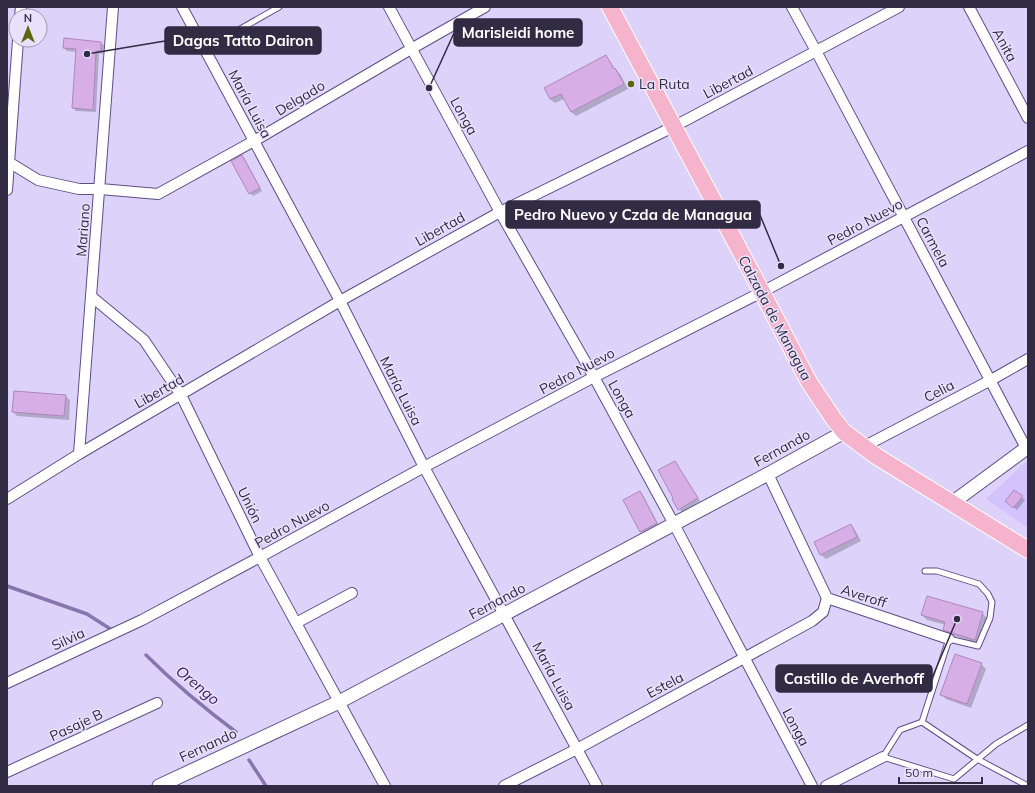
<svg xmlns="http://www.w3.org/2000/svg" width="1035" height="793" viewBox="0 0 1035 793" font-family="Mulish,sans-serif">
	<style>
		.built { fill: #d3c3fc }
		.shadow { fill: #0003 }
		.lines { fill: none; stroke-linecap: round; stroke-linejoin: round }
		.stream { stroke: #8776ae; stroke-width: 3.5 }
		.building { fill: #d8aee6; stroke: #af87bd }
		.service-casing { stroke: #5f4d85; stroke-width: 7 }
		.minor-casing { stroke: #5f4d85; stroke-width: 12 }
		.tertiary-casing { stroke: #5f4d85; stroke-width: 15 }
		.primary-casing { stroke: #fff; stroke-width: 18 }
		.service { stroke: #fff; stroke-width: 5 }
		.minor { stroke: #fff; stroke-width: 10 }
		.tertiary { stroke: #fff; stroke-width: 13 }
		.primary { stroke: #f5b4cc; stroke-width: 16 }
		.poi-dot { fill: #5b670c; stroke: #e9e2fc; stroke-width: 1.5 }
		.labels { text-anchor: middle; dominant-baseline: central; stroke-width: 3; stroke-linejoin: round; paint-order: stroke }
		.street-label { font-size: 14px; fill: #322b44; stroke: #e9e2fc }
		.poi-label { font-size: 14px; fill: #322b44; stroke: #e9e2fc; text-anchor: start }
		.water-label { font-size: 15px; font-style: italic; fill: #34175c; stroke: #e9e2fc }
		.leader { fill: none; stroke: #322b44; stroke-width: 1.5 }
		.callout-dot { fill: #322b44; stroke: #e9e2fc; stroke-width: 1.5 }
		.callout { fill: #322b44; stroke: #322b44; stroke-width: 1.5 }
		.callout-label { font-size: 15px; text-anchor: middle; font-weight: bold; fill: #fff }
	</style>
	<rect width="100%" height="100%" fill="#ddd2f9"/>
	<!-- built -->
	<path class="built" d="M1028,460V528L986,499Z"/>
	<!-- shadow -->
	<g class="shadow">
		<path d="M101,43L104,45L103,54L99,53L96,112L76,111L73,108L77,52L67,51L64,48Z"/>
		<path d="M606,57L610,61L615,69L620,74L628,89L576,116L571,112L564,99L555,103L550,99L545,89Z"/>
		<path d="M242,156L245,159L262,191L253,196L250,193Z"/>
		<path d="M65,396L70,400L69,420L17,416L13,412Z"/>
		<path d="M677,465L700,501L682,512L679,509Z"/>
		<path d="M1014,491L1025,500L1017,510L1009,504Z"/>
		<path d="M640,492L643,495L659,526L644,534L641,532L625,500Z"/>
		<path d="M850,525L855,530L861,541L826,559L821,555L815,543Z"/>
		<path d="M982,613L987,618L979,644L949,634L944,630L946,625L927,620L922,615Z"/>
		<path d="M981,664L986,669L971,708L946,699L941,694Z"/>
	</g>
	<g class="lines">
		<!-- stream -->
		<g class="stream">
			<path d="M7,586L87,614L112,630"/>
			<path d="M146,655C174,683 204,708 236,732"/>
			<path d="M249,760L266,786"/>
		</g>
	</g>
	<!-- building -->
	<g class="building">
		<path d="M64,38L101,42V51H96L93,110L72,108L76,49L63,48Z"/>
		<path d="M606,55L614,69L615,68L624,84L571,112L561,94L550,99L544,88Z"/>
		<path d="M242,155L260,188L249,194L231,161Z"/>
		<path d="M14,391L66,395L64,416L12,412Z"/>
		<path d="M675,461L698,498L678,510L672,499L673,498L658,470Z"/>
		<path d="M1014,490L1023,496L1013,508L1005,501Z"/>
		<path d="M640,491L657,523L640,532L623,500Z"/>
		<path d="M851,524L857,537L820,555L814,542Z"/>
		<path d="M927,596L983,612L975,640L943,630L945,622L921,615Z"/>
		<path d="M955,654L982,663L967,704L940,695Z"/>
	</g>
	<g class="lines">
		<!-- service casing -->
		<g class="service-casing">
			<g id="service">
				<path d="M205,49L279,7"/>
				<path d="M925,571H937L979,584L988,594L992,602L990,618L978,646L949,639L922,722L900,730L883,757L954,779L996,744L1028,725"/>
				<path d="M922,722L977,759L1028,786"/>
			</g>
		</g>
		<!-- minor casing -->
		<g class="minor-casing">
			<g id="minor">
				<path d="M182,7L340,301L424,467L597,786"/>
				<path d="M389,7L500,212L594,377L674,524L812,786"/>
				<path d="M792,7L816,51L1026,448"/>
				<path d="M969,7L1028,118"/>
				<path d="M20,16L21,7"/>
				<path d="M7,161L38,180L79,189H100L158,194L254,141L411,49L485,7"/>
				<path d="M7,190L18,40"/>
				<path d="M92,297L144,340L181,395L260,557L385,786"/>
				<path d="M863,447L991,380L1028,359"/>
				<path d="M79,454L113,7"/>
				<path d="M768,474L827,598L949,639"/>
				<path d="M7,499L79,454L340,301L500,212L673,127L899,7"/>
				<path d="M296,623L352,593"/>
				<path d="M7,683L142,620L260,557L424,467L594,377L762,292L1028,151"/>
				<path d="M7,772L157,703"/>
				<path d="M504,786L577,749L812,621L823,612L827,598"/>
				<path d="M826,786L883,757"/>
			</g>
		</g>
		<!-- tertiary casing -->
		<g class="tertiary-casing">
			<g id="tertiary">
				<path d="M952,503L1028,447"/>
				<path d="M159,786L339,702L768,474L844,432"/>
			</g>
		</g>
		<!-- primary casing -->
		<g class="primary-casing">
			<path id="primary" d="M610,7L762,292L809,382L833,418L844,432L876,456L1028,550"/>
		</g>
		<!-- service -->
		<use href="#service" class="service"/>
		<!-- minor -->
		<use href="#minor" class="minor"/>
		<!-- tertiary -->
		<use href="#tertiary" class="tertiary"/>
		<!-- primary -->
		<use href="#primary" class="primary"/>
	</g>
	<!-- markers -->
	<circle class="poi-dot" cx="631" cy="84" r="4"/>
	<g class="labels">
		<!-- street labels -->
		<g class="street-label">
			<text transform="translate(1005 45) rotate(62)">Anita</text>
			<text transform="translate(728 82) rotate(-28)">Libertad</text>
			<text transform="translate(300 98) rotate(-31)">Delgado</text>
			<text transform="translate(250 104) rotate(62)">María Luisa</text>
			<text transform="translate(464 116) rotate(61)">Longa</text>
			<text transform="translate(865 222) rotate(-28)">Pedro Nuevo</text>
			<text transform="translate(440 229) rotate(-29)">Libertad</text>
			<text transform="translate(83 230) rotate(-86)">Mariano</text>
			<text transform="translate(933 242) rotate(62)">Carmela</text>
			<text transform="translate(775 318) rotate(62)">Calzada de Managua</text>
			<text transform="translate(577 371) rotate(-28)">Pedro Nuevo</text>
			<text transform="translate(159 391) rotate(-30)">Libertad</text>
			<text transform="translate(401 391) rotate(63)">María Luisa</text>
			<text transform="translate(939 391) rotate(-28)">Celia</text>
			<text transform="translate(622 399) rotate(61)">Longa</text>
			<text transform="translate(782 448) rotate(-29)">Fernando</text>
			<text transform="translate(250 505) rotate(64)">Unión</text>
			<text transform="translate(292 524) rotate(-29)">Pedro Nuevo</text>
			<text transform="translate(864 596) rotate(18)">Averoff</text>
			<text transform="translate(497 601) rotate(-28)">Fernando</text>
			<text transform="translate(68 639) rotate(-25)">Silvia</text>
			<text transform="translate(554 676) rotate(62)">María Luisa</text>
			<text transform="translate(665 685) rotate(-28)">Estela</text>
			<text transform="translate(76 725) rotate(-25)">Pasaje B</text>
			<text transform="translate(796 727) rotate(62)">Longa</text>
			<text transform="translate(208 745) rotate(-25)">Fernando</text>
		</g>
		<!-- poi labels -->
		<g class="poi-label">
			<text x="639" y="84">La Ruta</text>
		</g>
		<!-- water labels -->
		<g class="water-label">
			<text transform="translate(198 685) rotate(40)">Orengo</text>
		</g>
	</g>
	<!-- callouts -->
	<path class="leader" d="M429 88L454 33M87 54L165 41M781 266L760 215M957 619L932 678"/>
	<g class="callout-dot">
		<circle cx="429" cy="88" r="4"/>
		<circle cx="87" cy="54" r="4"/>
		<circle cx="781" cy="266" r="4"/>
		<circle cx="957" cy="619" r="4"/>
	</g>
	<g class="callout">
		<rect x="454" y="19" width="128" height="27" rx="4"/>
		<rect x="165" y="27" width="156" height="27" rx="4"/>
		<rect x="506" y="201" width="254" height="27" rx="4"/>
		<rect x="776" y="665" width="156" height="27" rx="4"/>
	</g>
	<g class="callout-label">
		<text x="518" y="38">Marisleidi home</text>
		<text x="243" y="46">Dagas Tatto Dairon</text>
		<text x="633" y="220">Pedro Nuevo y Czda de Managua</text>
		<text x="854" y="684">Castillo de Averhoff</text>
	</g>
	<!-- border -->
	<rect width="1035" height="793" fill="none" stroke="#322b44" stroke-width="16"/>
	<!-- north arrow -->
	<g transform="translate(28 28)"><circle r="19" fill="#e9e2fc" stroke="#a099b2"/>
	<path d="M0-3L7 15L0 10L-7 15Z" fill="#5b670c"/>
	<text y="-6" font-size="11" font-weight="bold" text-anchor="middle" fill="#322b44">N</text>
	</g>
	<!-- scale -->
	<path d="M899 777v6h83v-6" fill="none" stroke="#322b44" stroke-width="2"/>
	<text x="905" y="777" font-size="12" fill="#322b44" stroke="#e9e2fc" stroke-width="3" paint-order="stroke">50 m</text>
</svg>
